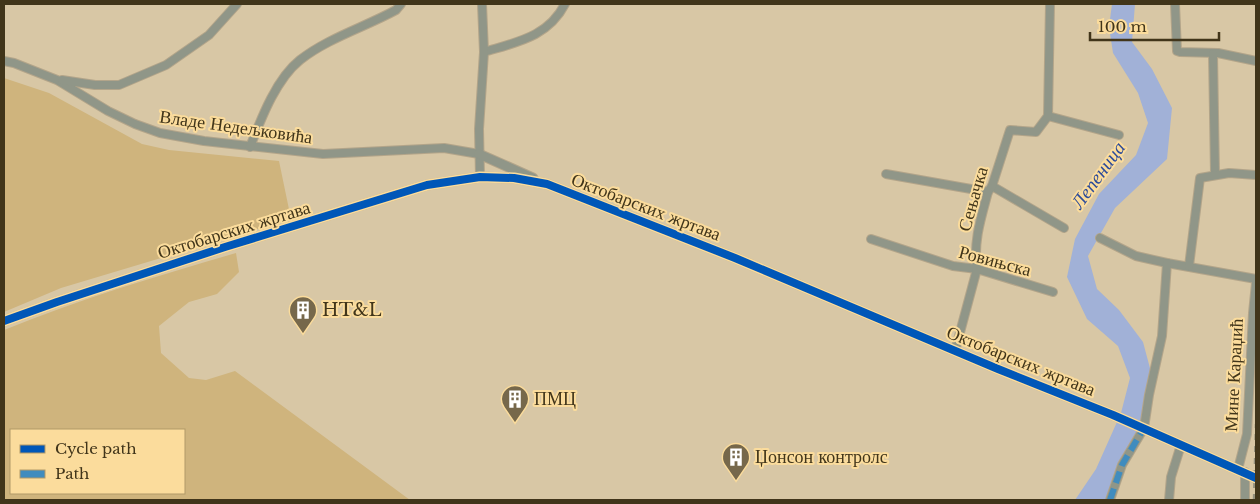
<svg xmlns="http://www.w3.org/2000/svg" width="1260" height="504" viewBox="0 0 1260 504" font-family="'Libre Baskerville',serif">
	<style>
		.green { fill: #cfb47d; fill-rule: evenodd }
		.water { fill: #a1b1d7 }
		.lines { fill: none; stroke-linecap: round; stroke-linejoin: round }
		.minor-casing { stroke: #b3a58a; stroke-width: 10 }
		.tertiary-casing { stroke: #b3a58a; stroke-width: 11 }
		.minor { stroke: #909688; stroke-width: 8 }
		.tertiary { stroke: #909688; stroke-width: 9 }
		.rail { stroke: #94907c; stroke-width: 2.5; stroke-dasharray: 6 6; stroke-linecap: butt }
		.quiet { stroke: #408cbe; stroke-width: 6; stroke-dasharray: 12 6; stroke-linecap: butt }
		.cycleway-casing { stroke: #fbdc9c; stroke-width: 11 }
		.cycleway { stroke: #0057b8; stroke-width: 8 }
		.labels { text-anchor: middle; dominant-baseline: central; stroke-width: 4; stroke-linejoin: round; paint-order: stroke }
		.street-label { font-size: 18px; fill: #41351a; stroke: #fbdc9c }
		.poi-label { font-size: 18px; fill: #41351a; stroke: #fbdc9c; text-anchor: start }
		.water-label { font-size: 19px; font-style: italic; fill: #2c4b9a; stroke: #fbdc9c }
	</style>
	<rect width="100%" height="100%" fill="#d8c7a5"/>
	<!-- green -->
	<g class="green">
		<path d="M4,78L49,93L142,144L169,150L279,161L291,219L61,288L4,312Z"/>
		<path d="M236,253L239,272L217,294L189,302L159,326L161,353L189,378L206,380L235,371L410,500H4V330C80,299 157,276 236,253ZM11,430H184V493H11Z"/>
	</g>
	<!-- water -->
	<path class="water" d="M1112,4H1135L1132,42L1152,69L1172,108L1167,159L1115,208L1088,256L1097,289L1119,310L1143,342L1151,372L1143,420L1106,500H1075L1096,469L1121,413L1130,378L1118,346L1087,319L1067,277L1075,239L1099,194L1136,155L1148,123L1138,93L1113,53L1109,27Z"/>
	<g class="lines">
		<!-- minor casing -->
		<g class="minor-casing">
			<g id="minor">
				<path d="M1175,4L1177,51L1180,52L1218,53L1256,61"/>
				<path d="M484,52C517,42 548,37 565,4"/>
				<path d="M1213,54L1215,174"/>
				<path d="M4,61L14,63L57,80L108,111L135,124L160,133L204,141L323,154L444,148L479,154"/>
				<path d="M62,80L95,85H119L166,65L209,35L237,4"/>
				<path d="M1048,116L1119,135"/>
				<path d="M250,147C261,119 276,79 300,60C328,38 365,27 396,10L401,4"/>
				<path d="M886,174L988,192"/>
				<path d="M480,177L479,129L484,52L482,4"/>
				<path d="M992,186L1064,228"/>
				<path d="M1100,238L1136,256L1167,263L1256,279"/>
				<path d="M871,239L953,266L977,269L1053,292"/>
				<path d="M1189,266L1200,178L1229,173L1256,175"/>
				<path d="M955,351L977,269C973,242 981,218 988,192L992,186L1010,130L1036,132L1048,116L1050,4"/>
				<path d="M1238,469L1247,434L1253,313L1256,283"/>
				<path d="M1110,500L1122,465L1144,428L1149,395L1162,336L1167,263"/>
				<path d="M1169,500L1171,477L1181,445"/>
				<path d="M1245,500V472"/>
			</g>
		</g>
		<!-- tertiary casing -->
		<g class="tertiary-casing">
			<g id="tertiary">
				<path d="M479,154L533,178"/>
				<path d="M4,321L57,302L225,247L427,185L480,177L514,178L547,184L735,258L998,369L1113,415L1256,478"/>
			</g>
		</g>
		<!-- minor -->
		<use href="#minor" class="minor"/>
		<!-- tertiary -->
		<use href="#tertiary" class="tertiary"/>
		<!-- rail -->
		<path class="rail" d="M1254,500L1256,424"/>
		<!-- quiet -->
		<path class="quiet" d="M1110,500L1122,465L1144,428"/>
		<!-- cycleway casing -->
		<g class="cycleway-casing">
			<path id="cycleway" d="M4,321L57,302L225,247L427,185L480,177L514,178L547,184L735,258L998,369L1113,415L1256,478"/>
		</g>
		<!-- cycleway -->
		<use href="#cycleway" class="cycleway"/>
	</g>
	<!-- icons -->
	<defs>
		<g id="building-pin" transform="scale(1.4375)"><path d="M0 17L-7.5 6A9.5 9.5 0 1 1 7.5 6Z" fill="#76684b" stroke="#fbdc9c"/><path d="M-4-6H4V6H1V3H-1V6H-4ZM-2.5-4.3h1.7v1.8h-1.7ZM.8-4.3h1.7v1.8H.8ZM-2.5-1h1.7V.8h-1.7ZM.8-1h1.7V.8H.8Z" fill="#fff"/></g>
	</defs>
	<g fill-rule="evenodd">
		<use href="#building-pin" x="303" y="310"/>
		<use href="#building-pin" x="515" y="399"/>
		<use href="#building-pin" x="736" y="457"/>
	</g>
	<g class="labels">
		<!-- street labels -->
		<g class="street-label">
			<text transform="translate(236 127) rotate(8)">Владе Недељковића</text>
			<text transform="translate(973 199) rotate(-74)">Сењачка</text>
			<text transform="translate(646 207) rotate(21)">Октобарских жртава</text>
			<text transform="translate(234 230) rotate(-17)">Октобарских жртава</text>
			<text transform="translate(995 261) rotate(15)">Ровињска</text>
			<text transform="translate(1021 361) rotate(22)">Октобарских жртава</text>
			<text transform="translate(1234 375) rotate(-87)">Мине Караџић</text>
		</g>
		<!-- poi labels -->
		<g class="poi-label">
			<text x="322" y="310">HT&amp;L</text>
			<text x="534" y="399">ПМЦ</text>
			<text x="755" y="457">Џонсон контролс</text>
		</g>
		<!-- water labels -->
		<g class="water-label">
			<text transform="translate(1098 175) rotate(-54)">Лепеница</text>
		</g>
	</g>
	<!-- border -->
	<rect width="1260" height="504" fill="none" stroke="#41351a" stroke-width="10"/>
	<!-- legend -->
	<rect x="10" y="429" width="175" height="65" fill="#fbdc9c" stroke="#b19968"/>
	<rect x="20" y="445" width="25" height="8" fill="#0057b8" stroke="#b19968"/>
	<text x="55" y="454" font-size="15" fill="#41351a">Cycle path</text>
	<rect x="20" y="470" width="25" height="8" fill="#408cbe" stroke="#b19968"/>
	<text x="55" y="479" font-size="15" fill="#41351a">Path</text>
	<!-- scale -->
	<path d="M1090 32v8h129v-8" fill="none" stroke="#41351a" stroke-width="2.5"/>
	<text x="1098" y="32" font-size="15" fill="#41351a" stroke="#fbdc9c" stroke-width="4" paint-order="stroke">100 m</text>
</svg>
